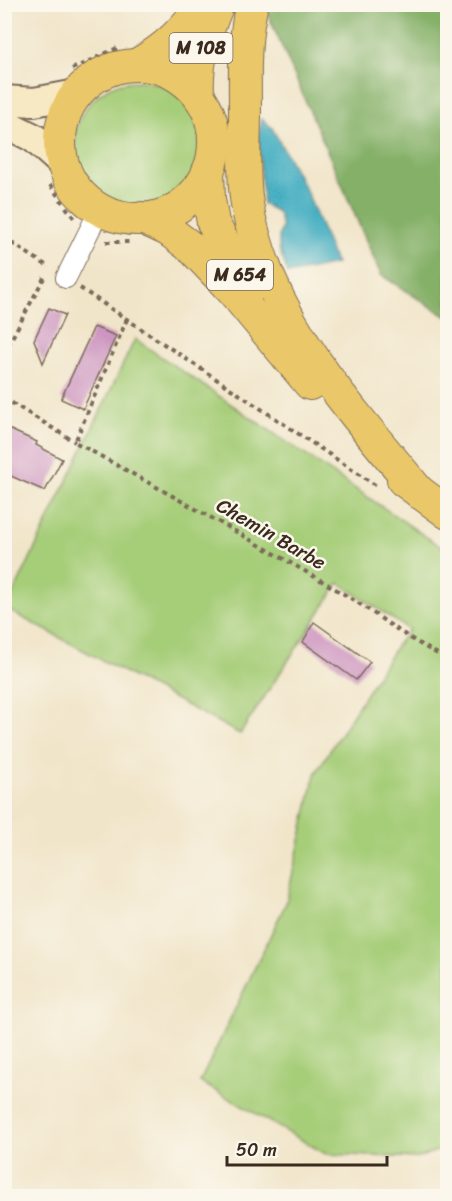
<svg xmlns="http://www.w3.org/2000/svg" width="452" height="1201" viewBox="0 0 452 1201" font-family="Sriracha,sans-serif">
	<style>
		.green { fill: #a6cd78; stroke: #707c4b; stroke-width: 1.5 }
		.forest { fill: #84b068; stroke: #606d43; stroke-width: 1.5 }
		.water { fill: #42adc1; stroke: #3e6c70; stroke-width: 1.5 }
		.building { fill: #cd95c1 }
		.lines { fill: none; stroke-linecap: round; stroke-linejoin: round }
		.street-casing { stroke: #7b6b5a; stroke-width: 22 }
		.secondary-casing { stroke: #7b6b5a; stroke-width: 32 }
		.primary-casing { stroke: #7b6b5a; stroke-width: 34 }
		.path { stroke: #7b6b5a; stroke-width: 4; stroke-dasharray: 4.5 4.5; stroke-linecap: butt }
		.street { stroke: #fff; stroke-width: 20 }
		.secondary { stroke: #f7e9c3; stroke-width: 28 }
		.primary { stroke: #eac769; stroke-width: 32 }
		.labels { text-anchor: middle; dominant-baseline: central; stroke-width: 5; stroke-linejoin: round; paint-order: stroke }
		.shield { fill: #fbf7ec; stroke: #75685c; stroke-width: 1.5 }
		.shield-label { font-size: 18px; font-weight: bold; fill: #3b2a1e }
		.street-label { font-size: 20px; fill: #3b2a1e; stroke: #fbf7ec }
	</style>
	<rect width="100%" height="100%" fill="#fbf7ec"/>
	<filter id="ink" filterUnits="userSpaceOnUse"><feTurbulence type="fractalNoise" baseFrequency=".0167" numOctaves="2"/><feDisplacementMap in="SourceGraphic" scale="12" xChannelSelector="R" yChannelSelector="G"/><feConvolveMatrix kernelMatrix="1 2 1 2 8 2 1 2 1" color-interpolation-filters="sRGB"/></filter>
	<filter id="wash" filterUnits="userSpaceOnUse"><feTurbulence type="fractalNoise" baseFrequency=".008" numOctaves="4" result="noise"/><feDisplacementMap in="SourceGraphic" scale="24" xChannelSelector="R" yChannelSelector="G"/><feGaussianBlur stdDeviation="1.35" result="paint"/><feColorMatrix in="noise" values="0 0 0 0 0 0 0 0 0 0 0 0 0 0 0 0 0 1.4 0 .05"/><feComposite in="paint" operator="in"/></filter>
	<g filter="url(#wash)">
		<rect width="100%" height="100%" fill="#f1e5c9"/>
		<!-- green -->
		<g class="green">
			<circle cx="138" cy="144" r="63"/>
			<path d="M135,339L447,551V1147L418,1158L326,1154L200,1082L286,903L315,774L397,645L409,630L339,583L240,734L6,609Z"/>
		</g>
		<!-- forest -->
		<path class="forest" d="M272,5H447V317L381,275L267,12Z"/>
		<!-- water -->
		<path class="water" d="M262,119L272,128L307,192L336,264L288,274L279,248V236L282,227L278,212L263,204L258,138Z"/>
		<g id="blocks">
			<!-- building -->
			<g class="building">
				<path d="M49,308L65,315L43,363L34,340Z"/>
				<path d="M94,327L116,336L83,409L61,399Z"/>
				<path d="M4,427L37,442L36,445L62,459L45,491L4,473Z"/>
				<path d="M314,622L370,662L356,680L303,642Z"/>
			</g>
		</g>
	</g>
	<g filter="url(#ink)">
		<use href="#blocks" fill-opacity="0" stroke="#7b6b5a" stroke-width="1.5"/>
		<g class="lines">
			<!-- street casing -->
			<g class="street-casing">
				<path id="street" d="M66,278L100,209"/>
			</g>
			<!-- secondary casing -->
			<g class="secondary-casing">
				<g id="secondary">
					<path d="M4,100L34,102L77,94"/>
					<path d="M4,123L34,138L64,165"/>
				</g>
			</g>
			<!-- primary casing -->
			<g class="primary-casing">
				<g id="primary">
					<path d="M252,4C243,40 245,77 245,113C245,143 242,174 247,204C267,319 348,406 420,493"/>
					<path d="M138,64C167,48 183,31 203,4"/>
					<circle cx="137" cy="142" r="77"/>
					<path d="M198,94C196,61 205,35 218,4"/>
					<path d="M208,171L209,199L213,223L249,289"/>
					<path d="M142,218L168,230L192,248L231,289L310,384"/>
					<path d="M403,480L448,513"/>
				</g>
			</g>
			<!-- path -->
			<g class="path">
				<path d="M72,69L117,48"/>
				<path d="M50,185L74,218"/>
				<path d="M4,238L49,267"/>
				<path d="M106,242H129"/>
				<path d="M80,288L378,487"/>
				<path d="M127,319L75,442C164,491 252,540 339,591C376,613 409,641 448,659"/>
				<path d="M4,353L46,274"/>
				<path d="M4,398L75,442"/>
			</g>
			<!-- street -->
			<use href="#street" class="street"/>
			<!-- secondary -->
			<use href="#secondary" class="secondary"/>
			<!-- primary -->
			<use href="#primary" class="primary"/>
		</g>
	</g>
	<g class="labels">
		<!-- shield labels -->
		<g class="shield">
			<rect x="169.5" y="33" width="63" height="30" rx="4.5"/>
			<rect x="207" y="260" width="66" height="30" rx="4.5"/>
		</g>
		<g class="shield-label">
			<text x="201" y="48">M 108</text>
			<text x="240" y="275">M 654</text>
		</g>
		<!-- street labels -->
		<g class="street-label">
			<text transform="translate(271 534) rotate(30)">Chemin Barbe</text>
		</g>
	</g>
	<!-- margin -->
	<rect width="452" height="1201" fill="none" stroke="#fbf7ec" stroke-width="24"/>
	<!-- scale -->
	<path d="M227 1156v9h160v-9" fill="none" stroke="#3b2a1e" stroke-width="3"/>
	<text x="236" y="1156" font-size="18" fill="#3b2a1e" stroke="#fbf7ec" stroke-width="4.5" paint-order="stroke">50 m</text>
</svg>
